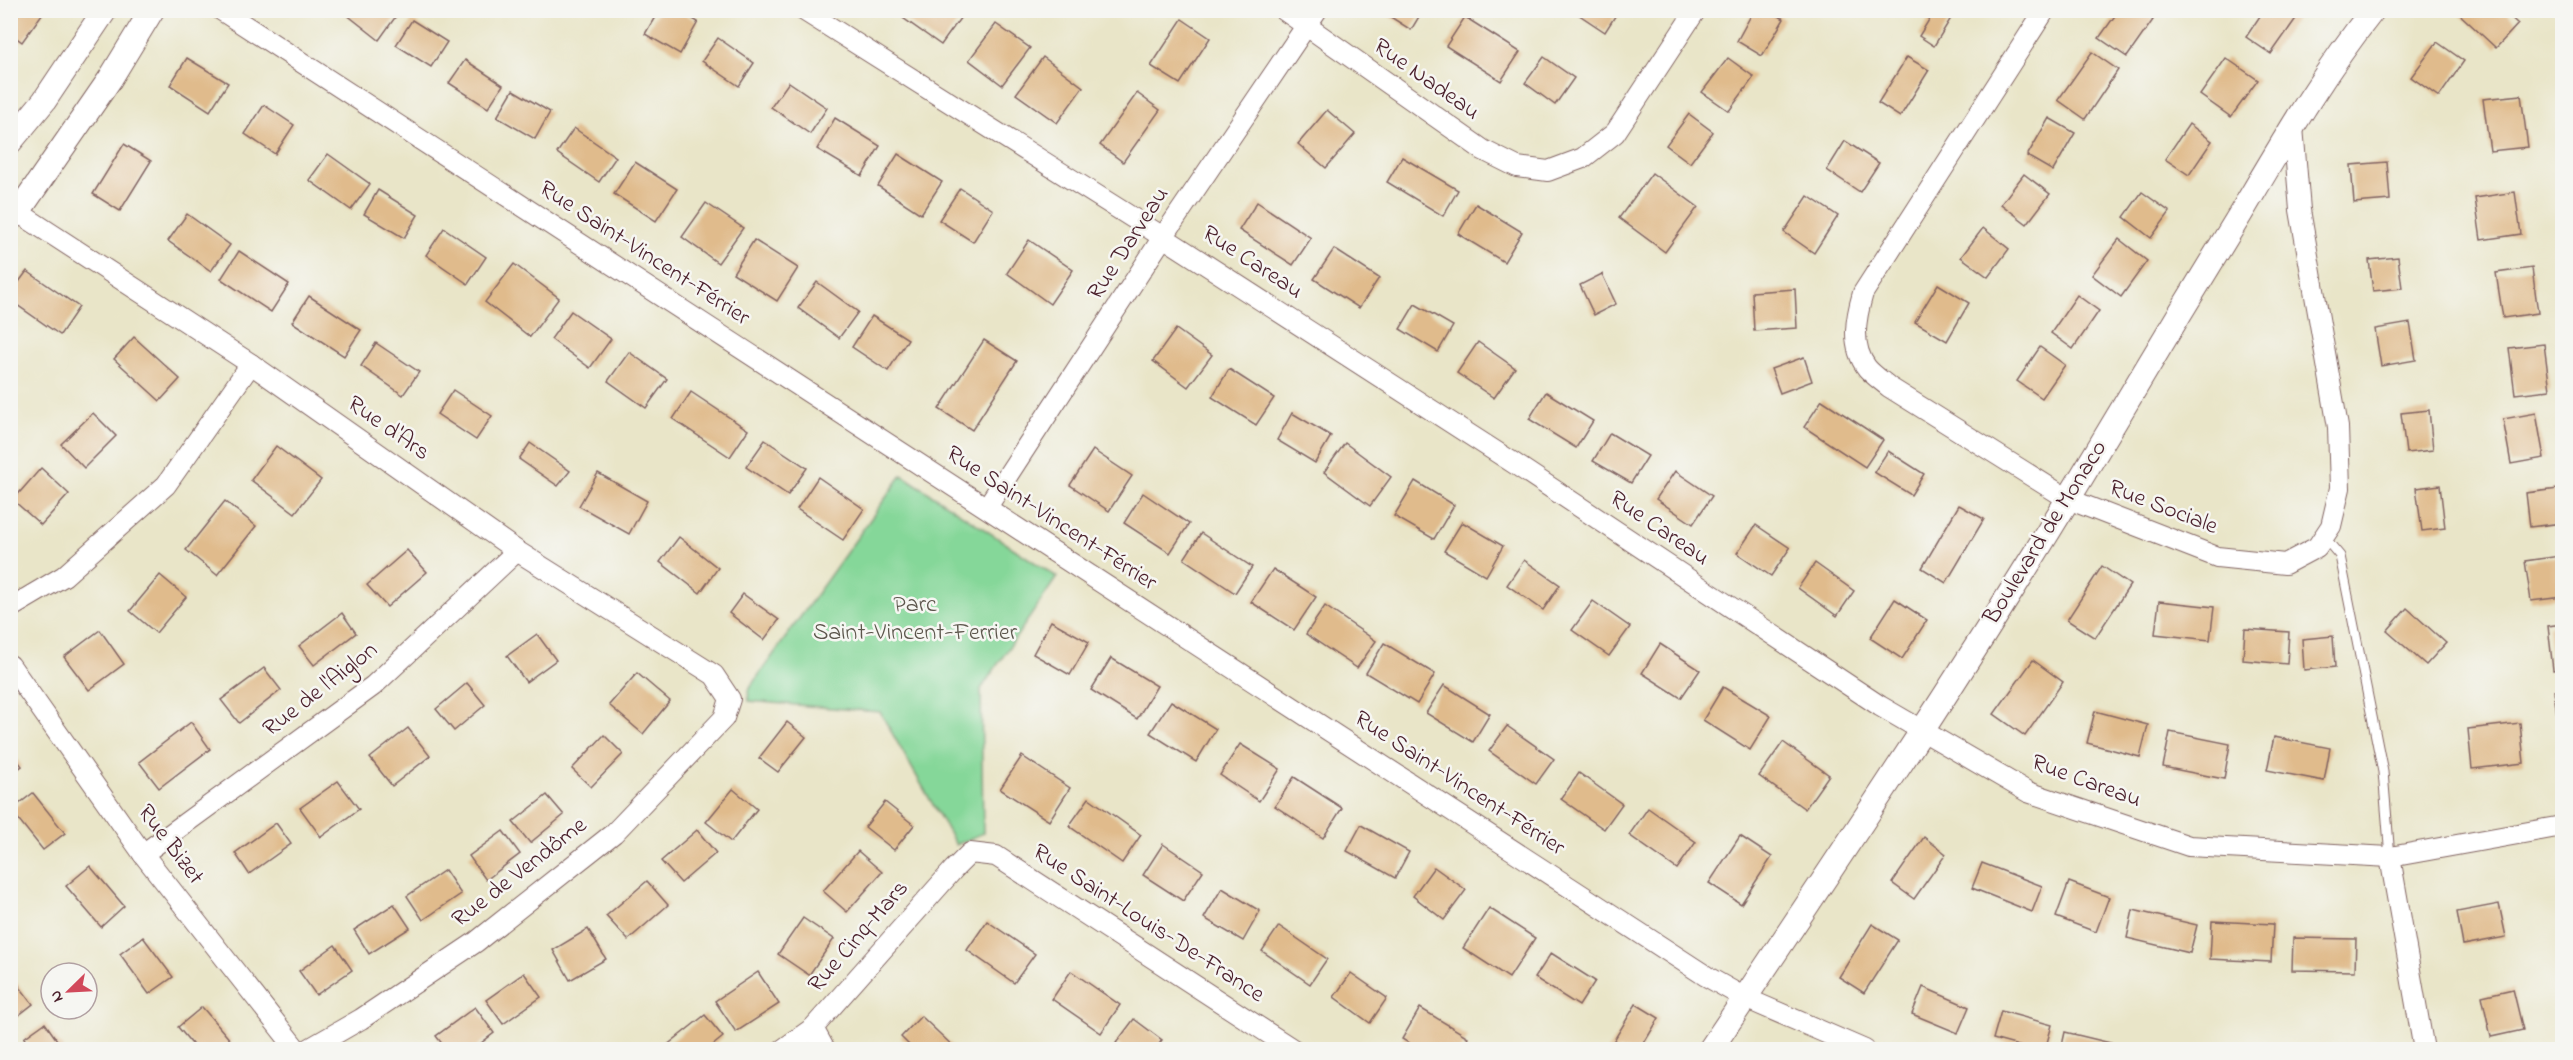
<svg xmlns="http://www.w3.org/2000/svg" width="2573" height="1060" viewBox="0 0 2573 1060" font-family="'Indie Flower',sans-serif">
	<style>
		.green { fill: #85d799; stroke: #687b62; stroke-width: 1.5 }
		.building { fill: #e0bb8c }
		.lines { fill: none; stroke-linecap: round; stroke-linejoin: round }
		.service-casing { stroke: #826462; stroke-width: 11 }
		.minor-casing { stroke: #826462; stroke-width: 22 }
		.tertiary-casing { stroke: #826462; stroke-width: 26 }
		.service { stroke: #fff; stroke-width: 9 }
		.minor { stroke: #fff; stroke-width: 20 }
		.tertiary { stroke: #fff; stroke-width: 24 }
		.labels { text-anchor: middle; dominant-baseline: central; stroke-width: 5; stroke-linejoin: round; paint-order: stroke }
		.street-label { font-size: 24px; fill: #4a1f2b; stroke: #f6f6f2 }
		.park-label { font-size: 24px; fill: #5c564c; stroke: #f6f6f2 }
	</style>
	<rect width="100%" height="100%" fill="#f6f6f2"/>
	<filter id="ink" filterUnits="userSpaceOnUse"><feTurbulence type="fractalNoise" baseFrequency=".0167" numOctaves="2"/><feDisplacementMap in="SourceGraphic" scale="12" xChannelSelector="R" yChannelSelector="G"/><feConvolveMatrix kernelMatrix="1 2 1 2 8 2 1 2 1" color-interpolation-filters="sRGB"/></filter>
	<filter id="wash" filterUnits="userSpaceOnUse"><feTurbulence type="fractalNoise" baseFrequency=".008" numOctaves="4" result="noise"/><feDisplacementMap in="SourceGraphic" scale="24" xChannelSelector="R" yChannelSelector="G"/><feGaussianBlur stdDeviation="1.35" result="paint"/><feColorMatrix in="noise" values="0 0 0 0 0 0 0 0 0 0 0 0 0 0 0 0 0 1.4 0 .05"/><feComposite in="paint" operator="in"/></filter>
	<g filter="url(#wash)">
		<rect width="100%" height="100%" fill="#e9e5c8"/>
		<!-- green -->
		<path class="green" d="M902,475L1057,577L981,689L983,833L956,845L880,712L749,701L748,690Z"/>
		<g id="blocks">
			<!-- building -->
			<g class="building">
				<path d="M10,10H45L22,42L10,33Z"/>
				<path d="M341,10H398L399,12L379,40Z"/>
				<path d="M659,10H678L698,22L680,54L645,34Z"/>
				<path d="M909,10H952L961,17L941,45L903,18Z"/>
				<path d="M1389,10H1423L1411,30L1386,14Z"/>
				<path d="M1580,10H1619L1605,32L1578,14Z"/>
				<path d="M1754,10H1769L1784,19L1762,56L1737,41Z"/>
				<path d="M1935,10H1956L1934,46L1919,36Z"/>
				<path d="M2119,10H2140L2153,20L2127,57L2099,38Z"/>
				<path d="M2264,10H2302L2271,54L2246,37Z"/>
				<path d="M2455,10H2503L2518,24L2496,48Z"/>
				<path d="M1465,17L1520,52L1501,81L1446,46Z"/>
				<path d="M1182,19L1210,38L1180,84L1151,66Z"/>
				<path d="M412,20L447,42L431,67L396,45Z"/>
				<path d="M996,24L1030,48L1002,85L969,60Z"/>
				<path d="M718,38L754,63L739,86L702,61Z"/>
				<path d="M2437,42L2464,61L2439,97L2411,77Z"/>
				<path d="M2092,52L2118,70L2085,119L2058,100Z"/>
				<path d="M1043,57L1083,87L1057,123L1016,94Z"/>
				<path d="M1544,57L1574,78L1555,105L1525,83Z"/>
				<path d="M1907,57L1929,70L1900,117L1878,103Z"/>
				<path d="M187,58L228,83L210,111L170,85Z"/>
				<path d="M1728,58L1754,77L1729,111L1702,92Z"/>
				<path d="M2226,58L2258,80L2231,117L2200,95Z"/>
				<path d="M465,60L503,85L488,108L449,83Z"/>
				<path d="M789,82L827,108L810,134L771,107Z"/>
				<path d="M513,90L550,112L535,139L497,117Z"/>
				<path d="M1137,93L1160,110L1123,162L1100,145Z"/>
				<path d="M2521,95L2528,147L2490,151L2483,99Z"/>
				<path d="M264,105L294,125L275,154L245,134Z"/>
				<path d="M1327,110L1355,134L1326,168L1298,144Z"/>
				<path d="M1689,114L1713,132L1690,163L1666,145Z"/>
				<path d="M835,118L880,146L862,176L817,149Z"/>
				<path d="M2049,118L2075,133L2053,171L2027,156Z"/>
				<path d="M2189,124L2212,141L2189,175L2165,159Z"/>
				<path d="M574,128L616,157L599,182L557,153Z"/>
				<path d="M1845,141L1879,163L1860,192L1827,170Z"/>
				<path d="M124,144L151,161L120,211L93,194Z"/>
				<path d="M328,154L370,184L351,210L309,180Z"/>
				<path d="M898,154L942,182L921,214L878,186Z"/>
				<path d="M1402,157L1458,190L1443,216L1387,182Z"/>
				<path d="M635,162L677,189L656,221L614,194Z"/>
				<path d="M2387,162L2390,200L2354,203L2351,165Z"/>
				<path d="M1652,173L1698,207L1665,252L1619,218Z"/>
				<path d="M2024,174L2050,194L2027,224L2001,204Z"/>
				<path d="M960,188L993,210L973,242L939,220Z"/>
				<path d="M378,190L418,215L404,238L364,214Z"/>
				<path d="M2142,192L2170,212L2151,238L2124,217Z"/>
				<path d="M2515,192L2521,234L2481,240L2475,198Z"/>
				<path d="M1808,196L1838,216L1814,253L1784,232Z"/>
				<path d="M1257,202L1311,238L1293,265L1239,230Z"/>
				<path d="M706,203L743,228L718,263L682,237Z"/>
				<path d="M1476,204L1522,232L1504,262L1458,234Z"/>
				<path d="M187,214L230,245L211,271L168,241Z"/>
				<path d="M444,228L486,257L468,284L426,255Z"/>
				<path d="M1983,228L2009,249L1988,277L1961,257Z"/>
				<path d="M2119,239L2147,261L2121,297L2092,275Z"/>
				<path d="M754,240L798,268L777,301L733,273Z"/>
				<path d="M1029,240L1073,270L1050,304L1007,273Z"/>
				<path d="M1334,249L1379,278L1359,308L1314,279Z"/>
				<path d="M239,251L289,284L271,312L221,279Z"/>
				<path d="M2398,257L2402,288L2373,291L2369,260Z"/>
				<path d="M514,264L559,298L530,337L485,302Z"/>
				<path d="M2532,268L2538,313L2503,318L2496,273Z"/>
				<path d="M27,271L79,307L60,335L10,300V294Z"/>
				<path d="M1602,274L1616,304L1594,315L1580,285Z"/>
				<path d="M817,282L858,312L839,338L798,308Z"/>
				<path d="M1938,284L1969,303L1947,341L1915,322Z"/>
				<path d="M1795,289L1797,328L1754,331L1752,292Z"/>
				<path d="M2077,295L2099,311L2073,349L2051,333Z"/>
				<path d="M309,296L361,330L344,356L292,322Z"/>
				<path d="M1415,304L1453,326L1438,352L1400,329Z"/>
				<path d="M571,311L611,339L590,368L551,339Z"/>
				<path d="M872,316L908,339L888,371L852,347Z"/>
				<path d="M2410,323L2416,360L2381,366L2375,329Z"/>
				<path d="M1176,329L1212,355L1188,387L1153,361Z"/>
				<path d="M134,337L180,379L160,401L114,359Z"/>
				<path d="M984,340L1017,361L972,430L939,409Z"/>
				<path d="M1478,342L1515,368L1494,398L1457,373Z"/>
				<path d="M376,343L419,372L403,395L361,366Z"/>
				<path d="M2544,344L2550,390L2515,394L2509,348Z"/>
				<path d="M2040,347L2065,365L2042,398L2017,381Z"/>
				<path d="M629,352L667,379L646,408L608,381Z"/>
				<path d="M1804,357L1812,381L1780,393L1771,369Z"/>
				<path d="M1229,369L1274,398L1256,425L1212,397Z"/>
				<path d="M453,390L492,416L476,440L437,414Z"/>
				<path d="M691,392L748,430L730,457L673,419Z"/>
				<path d="M1546,392L1593,421L1576,448L1529,419Z"/>
				<path d="M1822,400L1883,440L1865,467L1804,427Z"/>
				<path d="M2429,410L2433,450L2406,453L2401,413Z"/>
				<path d="M93,413L116,436L84,468L61,444Z"/>
				<path d="M1292,413L1331,436L1315,463L1277,440Z"/>
				<path d="M2536,413L2544,458L2511,464L2503,419Z"/>
				<path d="M1610,433L1648,456L1631,483L1593,461Z"/>
				<path d="M765,440L807,468L788,495L746,467Z"/>
				<path d="M530,443L570,471L558,486L519,459Z"/>
				<path d="M1345,443L1391,477L1370,506L1324,472Z"/>
				<path d="M276,446L321,480L295,513L251,480Z"/>
				<path d="M1093,450L1132,476L1109,511L1070,485Z"/>
				<path d="M1888,451L1924,474L1911,495L1874,472Z"/>
				<path d="M41,468L69,494L41,525L13,500Z"/>
				<path d="M1675,471L1712,496L1693,524L1656,499Z"/>
				<path d="M598,473L647,501L629,534L579,506Z"/>
				<path d="M818,477L864,509L843,540L797,509Z"/>
				<path d="M1415,481L1454,505L1434,539L1394,516Z"/>
				<path d="M2440,485L2445,528L2422,531L2416,488Z"/>
				<path d="M2558,489L2562,523L2530,527L2526,493Z"/>
				<path d="M1143,493L1189,524L1170,553L1124,523Z"/>
				<path d="M225,501L256,526L217,575L186,550Z"/>
				<path d="M1959,505L1984,519L1946,583L1922,568Z"/>
				<path d="M1462,522L1503,546L1486,576L1444,551Z"/>
				<path d="M1756,525L1790,548L1771,576L1737,553Z"/>
				<path d="M1201,533L1252,567L1235,593L1184,559Z"/>
				<path d="M679,537L718,568L700,593L660,562Z"/>
				<path d="M407,550L427,572L387,607L367,585Z"/>
				<path d="M2560,556L2562,597L2531,601L2525,561Z"/>
				<path d="M1524,560L1560,585L1543,610L1507,585Z"/>
				<path d="M1815,563L1854,591L1837,616L1798,588Z"/>
				<path d="M2102,566L2130,585L2095,638L2067,620Z"/>
				<path d="M1273,569L1316,597L1294,630L1251,602Z"/>
				<path d="M160,575L186,597L156,633L130,611Z"/>
				<path d="M743,594L779,620L764,640L729,613Z"/>
				<path d="M1895,599L1927,620L1902,659L1870,638Z"/>
				<path d="M1593,601L1630,627L1609,656L1572,630Z"/>
				<path d="M2159,601L2214,607L2210,640L2155,634Z"/>
				<path d="M1325,606L1376,641L1357,668L1306,634Z"/>
				<path d="M2407,608L2446,643L2426,665L2387,631Z"/>
				<path d="M342,613L356,633L314,665L299,646Z"/>
				<path d="M1051,621L1089,642L1070,675L1033,654Z"/>
				<path d="M2562,624V669L2553,670L2548,626Z"/>
				<path d="M2245,629L2289,632L2287,664L2243,660Z"/>
				<path d="M100,630L124,664L89,690L64,657Z"/>
				<path d="M537,634L556,660L526,682L507,656Z"/>
				<path d="M2333,636L2335,667L2304,670L2302,639Z"/>
				<path d="M1384,643L1435,674L1417,704L1366,673Z"/>
				<path d="M1660,644L1700,670L1681,698L1642,673Z"/>
				<path d="M1111,658L1157,686L1137,719L1091,690Z"/>
				<path d="M2033,660L2063,682L2025,736L1994,714Z"/>
				<path d="M264,668L281,690L239,723L221,700Z"/>
				<path d="M637,673L670,701L643,734L609,705Z"/>
				<path d="M467,683L485,705L454,731L436,709Z"/>
				<path d="M1444,685L1490,714L1473,742L1426,713Z"/>
				<path d="M1723,687L1771,716L1750,750L1703,720Z"/>
				<path d="M2562,690V748L2561,749L2554,691Z"/>
				<path d="M1171,701L1216,729L1196,762L1150,733Z"/>
				<path d="M2095,711L2148,725L2140,757L2087,743Z"/>
				<path d="M191,722L210,749L159,788L139,762Z"/>
				<path d="M787,722L806,737L778,772L759,758Z"/>
				<path d="M2520,723L2524,763L2472,769L2468,729Z"/>
				<path d="M1507,726L1554,759L1536,784L1489,751Z"/>
				<path d="M408,728L430,756L392,786L370,758Z"/>
				<path d="M2170,732L2230,744L2224,779L2163,767Z"/>
				<path d="M604,735L623,754L591,787L572,769Z"/>
				<path d="M2274,737L2330,748L2324,781L2267,770Z"/>
				<path d="M1783,742L1829,775L1805,809L1759,776Z"/>
				<path d="M1240,744L1280,769L1259,801L1220,775Z"/>
				<path d="M10,751L22,766L10,775Z"/>
				<path d="M1022,756L1070,788L1049,821L1000,789Z"/>
				<path d="M1579,773L1622,804L1604,829L1561,799Z"/>
				<path d="M1294,777L1342,808L1323,838L1275,806Z"/>
				<path d="M338,781L359,809L321,837L300,808Z"/>
				<path d="M733,789L757,809L731,842L706,822Z"/>
				<path d="M33,793L65,833L43,850L11,810Z"/>
				<path d="M547,795L564,815L530,843L513,822Z"/>
				<path d="M1089,798L1141,835L1122,863L1069,826Z"/>
				<path d="M885,802L914,825L894,850L865,827Z"/>
				<path d="M1648,808L1696,842L1677,869L1629,835Z"/>
				<path d="M276,823L291,844L249,874L235,853Z"/>
				<path d="M1361,825L1409,852L1395,878L1347,851Z"/>
				<path d="M697,830L716,853L681,883L661,861Z"/>
				<path d="M503,831L520,854L486,880L469,856Z"/>
				<path d="M1740,836L1772,857L1741,904L1709,883Z"/>
				<path d="M1924,837L1946,854L1914,899L1892,883Z"/>
				<path d="M1163,844L1203,871L1183,901L1143,875Z"/>
				<path d="M858,851L882,872L847,912L823,891Z"/>
				<path d="M1982,863L2042,886L2032,912L1972,888Z"/>
				<path d="M90,866L124,906L101,927L66,886Z"/>
				<path d="M1434,867L1466,890L1444,920L1413,896Z"/>
				<path d="M445,870L461,894L423,920L407,896Z"/>
				<path d="M647,881L668,905L628,940L606,916Z"/>
				<path d="M2069,882L2109,897L2096,932L2056,917Z"/>
				<path d="M1222,888L1260,911L1243,941L1204,918Z"/>
				<path d="M2562,895V915L2557,896Z"/>
				<path d="M394,904L410,928L369,954L354,930Z"/>
				<path d="M2499,904L2506,937L2463,945L2457,912Z"/>
				<path d="M1489,908L1535,938L1509,978L1463,948Z"/>
				<path d="M2133,910L2197,925L2190,953L2127,938Z"/>
				<path d="M803,918L834,939L809,975L778,954Z"/>
				<path d="M987,921L1035,954L1014,983L967,950Z"/>
				<path d="M2212,921L2273,924L2271,962L2210,959Z"/>
				<path d="M1872,924L1898,940L1864,993L1839,977Z"/>
				<path d="M1279,926L1327,959L1310,984L1262,951Z"/>
				<path d="M588,929L606,959L570,980L553,950Z"/>
				<path d="M143,937L173,977L149,994L120,954Z"/>
				<path d="M2293,938L2356,939L2355,971L2292,970Z"/>
				<path d="M335,945L352,970L316,995L299,971Z"/>
				<path d="M1551,953L1595,981L1579,1006L1535,978Z"/>
				<path d="M1071,971L1120,1005L1101,1033L1052,999Z"/>
				<path d="M758,972L779,1004L736,1032L715,1001Z"/>
				<path d="M524,973L541,997L503,1024L486,1000Z"/>
				<path d="M1351,973L1387,998L1370,1023L1334,997Z"/>
				<path d="M10,974L33,1004L10,1022Z"/>
				<path d="M1923,987L1969,1007L1958,1033L1912,1014Z"/>
				<path d="M2513,989L2523,1030L2491,1037L2482,996Z"/>
				<path d="M1636,1004L1659,1018L1640,1050H1608Z"/>
				<path d="M202,1007L231,1041L221,1050H197L178,1027Z"/>
				<path d="M475,1007L494,1033L472,1050H447L436,1036Z"/>
				<path d="M1420,1008L1468,1037L1461,1050H1420L1402,1039Z"/>
				<path d="M2001,1011L2052,1025L2045,1050H2033L1993,1039Z"/>
				<path d="M705,1015L723,1037L707,1050H661Z"/>
				<path d="M921,1016L957,1050H914L901,1037Z"/>
				<path d="M1134,1019L1162,1040L1155,1050H1125L1116,1043Z"/>
				<path d="M45,1023L64,1050H32L24,1038Z"/>
				<path d="M2065,1032L2127,1047L2126,1050H2061Z"/>
			</g>
		</g>
	</g>
	<g filter="url(#ink)">
		<use href="#blocks" fill-opacity="0" stroke="#826462" stroke-width="1.5"/>
		<g class="lines">
			<!-- service casing -->
			<g class="service-casing">
				<path id="service" d="M2324,537L2340,556L2383,772L2390,857"/>
			</g>
			<!-- minor casing -->
			<g class="minor-casing">
				<g id="minor">
					<path d="M221,10L1706,976L1745,998L1865,1050"/>
					<path d="M803,10L1163,237L1512,462L1880,706L2028,792L2189,846L2390,857L2562,826"/>
					<path d="M1284,10L1483,150L1517,167L1548,171L1583,158L1615,133L1696,10"/>
					<path d="M2045,10L1863,293C1856,317 1850,346 1867,368C1873,375 1882,381 1889,387L2068,499L2217,557L2285,564L2317,547L2331,526L2340,488L2338,427L2300,210L2293,127"/>
					<path d="M10,207L251,364L517,551L714,675L730,699L724,718L614,833L476,942L361,1019L307,1050"/>
					<path d="M987,507L1163,237L1317,10"/>
					<path d="M10,608L64,576L166,485L251,364"/>
					<path d="M10,665L143,854L297,1050"/>
					<path d="M143,854L373,686L517,551"/>
					<path d="M2390,857L2424,1050"/>
					<path d="M813,1028L825,1050"/>
					<path d="M782,1050L813,1028L954,869L970,853L996,856L1294,1050"/>
				</g>
			</g>
			<!-- tertiary casing -->
			<g class="tertiary-casing">
				<g id="tertiary">
					<path d="M10,142L44,101L105,10"/>
					<path d="M10,219L18,212L110,79L152,10"/>
					<path d="M1710,1050C1837,861 1964,672 2081,478C2134,389 2187,301 2241,213C2282,144 2322,74 2373,10"/>
				</g>
			</g>
			<!-- service -->
			<use href="#service" class="service"/>
			<!-- minor -->
			<use href="#minor" class="minor"/>
			<!-- tertiary -->
			<use href="#tertiary" class="tertiary"/>
		</g>
	</g>
	<g class="labels">
		<!-- street labels -->
		<g class="street-label">
			<text transform="translate(1426 80) rotate(35)">Rue Nadeau</text>
			<text transform="translate(1129 244) rotate(-57)">Rue Darveau</text>
			<text transform="translate(644 254) rotate(33)">Rue Saint-Vincent-Férrier</text>
			<text transform="translate(1252 263) rotate(33)">Rue Careau</text>
			<text transform="translate(388 429) rotate(35)">Rue d'Ars</text>
			<text transform="translate(2163 508) rotate(21)">Rue Sociale</text>
			<text transform="translate(1051 519) rotate(33)">Rue Saint-Vincent-Férrier</text>
			<text transform="translate(1659 529) rotate(34)">Rue Careau</text>
			<text transform="translate(2046 533) rotate(-58)">Boulevard de Monaco</text>
			<text transform="translate(321 690) rotate(-38)">Rue de l'Aiglon</text>
			<text transform="translate(2086 782) rotate(20)">Rue Careau</text>
			<text transform="translate(1459 784) rotate(33)">Rue Saint-Vincent-Férrier</text>
			<text transform="translate(170 845) rotate(53)">Rue Bizet</text>
			<text transform="translate(520 873) rotate(-38)">Rue de Vendôme</text>
			<text transform="translate(1148 924) rotate(33)">Rue Saint-Louis-De-France</text>
			<text transform="translate(859 937) rotate(-49)">Rue Cinq-Mars</text>
		</g>
		<!-- park labels -->
		<g class="park-label">
			<text x="915" y="605">Parc<tspan x="915" dy="28">Saint-Vincent-Ferrier</tspan></text>
		</g>
	</g>
	<!-- margin -->
	<rect width="2573" height="1060" fill="none" stroke="#f6f6f2" stroke-width="36"/>
	<!-- north arrow -->
	<g transform="translate(69 991) rotate(246)"><circle r="28" fill="#f6f6f2" stroke="#b1a0a2" stroke-width="1.5"/>
	<path d="M0-4.5L10 22L0 15L-10 22Z" fill="#d1495b"/>
	<text y="-9" font-size="16" font-weight="bold" text-anchor="middle" fill="#4a1f2b">N</text>
	</g>
</svg>
